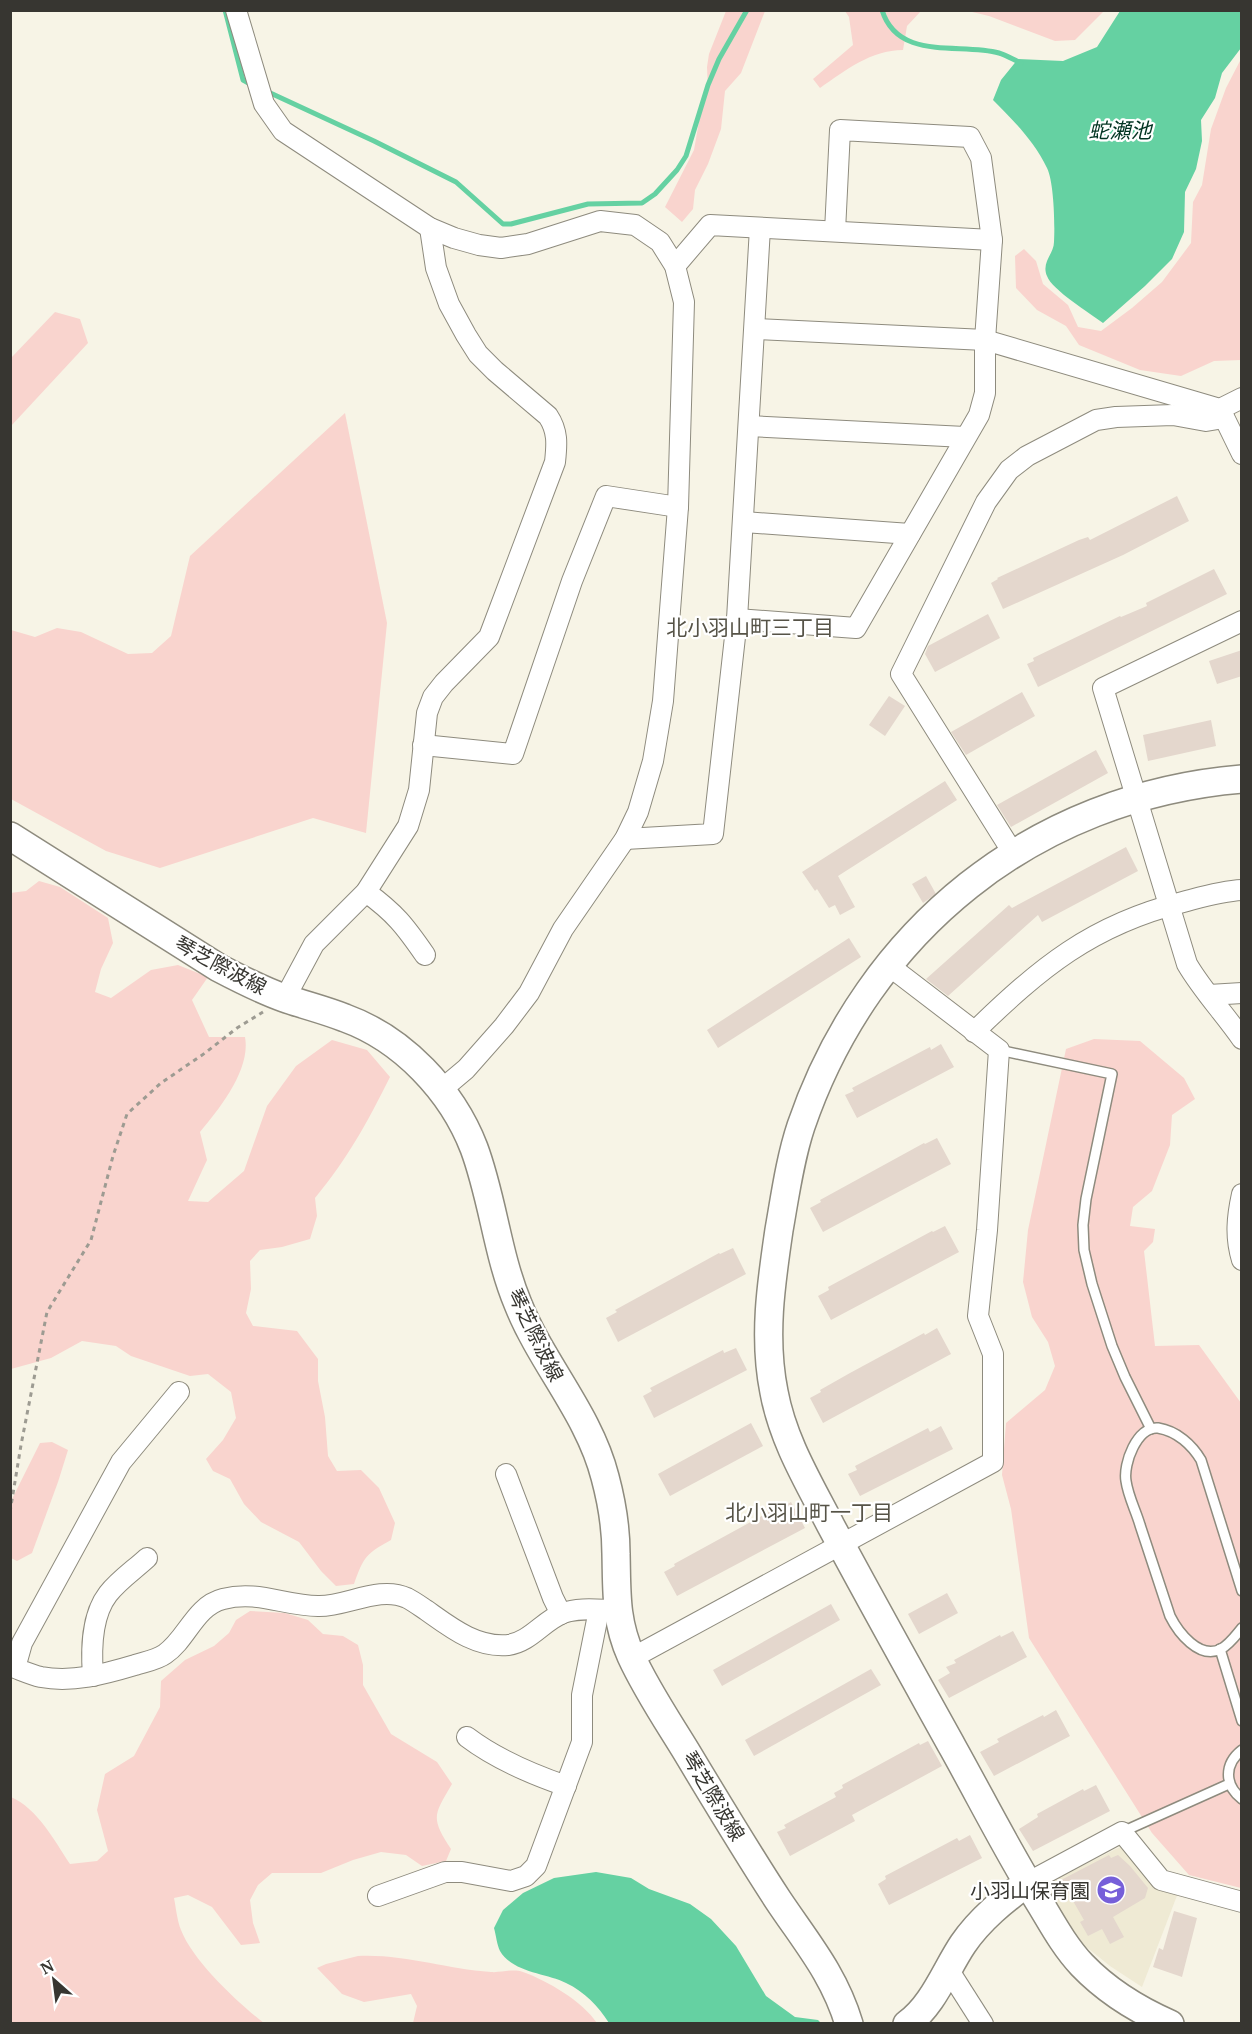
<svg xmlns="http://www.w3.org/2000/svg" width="1252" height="2034" viewBox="0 0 1252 2034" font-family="'PT Serif','Noto Sans JP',serif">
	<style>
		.built { fill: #efead4 }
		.green { fill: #f9d4ce }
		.water { fill: #65d1a2 }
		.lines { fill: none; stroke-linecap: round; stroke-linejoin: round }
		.stream { stroke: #65d1a2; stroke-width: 5 }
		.building { fill: #e4d7cd }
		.lane-casing { stroke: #8e8b7e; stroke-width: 12 }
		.street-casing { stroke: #8e8b7e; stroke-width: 22 }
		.secondary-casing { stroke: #8e8b7e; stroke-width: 30 }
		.path { stroke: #9d9b92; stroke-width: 3; stroke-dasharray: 4.5 4.5; stroke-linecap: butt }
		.lane { stroke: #fff; stroke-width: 9 }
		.street { stroke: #fff; stroke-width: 20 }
		.secondary { stroke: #fff; stroke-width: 27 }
		.labels { text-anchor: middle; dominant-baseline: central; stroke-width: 4.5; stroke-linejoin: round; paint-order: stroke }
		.street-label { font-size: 20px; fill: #373631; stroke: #fff }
		.poi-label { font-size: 20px; fill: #373631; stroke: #fff; text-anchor: end }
		.water-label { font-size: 21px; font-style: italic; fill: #023422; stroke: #fff }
		.neighbourhood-label { font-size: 21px; fill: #565347; stroke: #fff }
	</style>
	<rect width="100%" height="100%" fill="#f7f4e6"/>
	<!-- built -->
	<path class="built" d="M1120,1847L1155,1886L1178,1893L1142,1987L1110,1966L1084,1945L1060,1912L1050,1893L1053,1880Z"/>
	<!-- green -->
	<g class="green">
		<path d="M726,11H765L741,73L725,91L721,129L708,164L695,190L693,209L682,222L665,207L694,150L701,110L708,91L707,67L709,54Z"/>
		<path d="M845,11H921L907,26L903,50C871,50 846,70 820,88L813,79L853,45L849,17Z"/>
		<path d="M968,11H1104L1075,40L1055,41L989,16Z"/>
		<path d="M1241,59V360L1214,361L1181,376L1140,370L1079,345L1066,326L1037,310L1016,288L1015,256L1024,249L1036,261L1043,284L1068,305L1078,327L1101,331L1132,308L1162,282L1191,243L1193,202L1202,185L1211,129L1226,88Z"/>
		<path d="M55,312L80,319L88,343L11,426V358Z"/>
		<path d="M345,413L387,623L366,833L313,818L160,868L106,851L11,799V630L35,637L57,628L81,632L128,654L152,653L171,636L190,556Z"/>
		<path d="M39,881L60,887L108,918L113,943L101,969L95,992L111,998L151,970L178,965L208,977L192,1000L209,1037H245C251,1069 220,1108 200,1132L207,1160L188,1201L208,1202L244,1171L267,1106L296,1066L332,1040L367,1050L390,1077C367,1123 348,1158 315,1198L317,1216L310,1239L282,1247L260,1250L250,1261L251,1289L246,1313L253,1326L297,1331L318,1359V1381L325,1417L328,1456L337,1471L361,1470L379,1488L395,1523L391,1540C366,1554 364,1556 354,1584L336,1586L321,1571L299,1542L261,1522L244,1504L230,1479L213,1471L206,1459L223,1440L236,1418L231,1392L208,1374L190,1376L131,1356L116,1346L82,1341L51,1358L11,1369L10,893L26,891Z"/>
		<path d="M1094,1039L1140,1041L1184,1078L1195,1099L1172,1115L1170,1145L1152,1191L1133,1207L1130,1226L1155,1229L1153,1242L1144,1251L1155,1346L1199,1345L1241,1403V1888L1189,1875L1152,1833L1029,1638L1011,1509L1002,1475L1006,1423L1045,1390L1055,1366L1048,1342L1032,1317L1023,1282L1028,1230L1066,1049Z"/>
		<path d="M52,1442L68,1450L58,1482L32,1553L17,1561L11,1558V1501L40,1443Z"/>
		<path d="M250,1611L285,1613L308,1620L323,1634L343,1636L358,1645L363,1665V1685L391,1734L437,1762L452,1784C434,1815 430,1817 451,1849L446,1861L422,1866L406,1855L381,1852L353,1860L321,1873H272L258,1885L250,1900L253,1923L260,1943L241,1945L212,1907L188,1895L174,1898C176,1908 177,1920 181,1930C193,1961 238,2003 264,2023H11V1797C38,1809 54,1840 70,1864L97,1861L108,1851L97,1810L105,1774L134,1756L160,1707L161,1681L185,1660L214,1646L229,1633L236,1620Z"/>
		<path d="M358,1956C406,1954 445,1969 491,1972C501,1973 513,1968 523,1972C548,1981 582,2001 597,2023H413L417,2006L411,1994L364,2002L342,1994L317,1968L326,1964Z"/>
	</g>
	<!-- water -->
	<g class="water">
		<path d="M1120,11H1241V48L1222,73L1215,98L1201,120L1202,141L1196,169L1185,192L1184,232L1172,259L1145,286L1103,323C1090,313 1052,290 1047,276C1041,262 1054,254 1054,242C1055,225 1054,182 1047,168C1034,141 1014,121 993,100L1001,80L1018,59L1063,61L1097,47Z"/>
		<path d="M596,1872L631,1878L649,1889L690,1904L711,1919L736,1946L766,1996L795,2017L818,2020L821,2023H609C598,2006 585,1992 566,1983C546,1973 513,1973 500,1951C497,1945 496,1935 494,1928L503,1910L523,1893L554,1878Z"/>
	</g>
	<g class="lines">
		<!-- stream -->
		<g class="stream">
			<path d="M225,10L243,80L252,85"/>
			<path d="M882,10C898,62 961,42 999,53C1006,55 1014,60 1021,63"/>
			<path d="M266,91L374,141L456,182L503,224H511L588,204L642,203L655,194L677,170L686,156L708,85L719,59L747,10"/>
		</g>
	</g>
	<!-- building -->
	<g class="building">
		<path d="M1177,496L1189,521L1123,555L1003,609L991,583L998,579L997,578L1079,540L1088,537L1090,540Z"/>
		<path d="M1214,569L1227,594L1038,687L1027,664L1034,661L1033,658L1120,616L1121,617L1147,606L1146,603Z"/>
		<path d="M988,614L1000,638L935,672L925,654L928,646Z"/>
		<path d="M1242,650V676L1217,684L1209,661Z"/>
		<path d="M1022,692L1035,716L966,755L951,732Z"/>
		<path d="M889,696L905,706L885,736L869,725Z"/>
		<path d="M1211,720L1216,746L1148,761L1143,735Z"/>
		<path d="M1096,750L1108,773L1011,827L997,805Z"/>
		<path d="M945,781L957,800L838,876L855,907L840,915L835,905L829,908L817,889L815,891L802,872Z"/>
		<path d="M1126,847L1138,871L1042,922L1038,915L948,996L926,979L1009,905L1012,908Z"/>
		<path d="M926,876L936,894L923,903L912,884Z"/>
		<path d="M849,938L861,957L718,1048L707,1030Z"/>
		<path d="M941,1044L954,1067L857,1118L845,1095L854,1091L852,1088L930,1047L931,1050Z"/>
		<path d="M937,1138L951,1164L823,1232L810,1208L821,1202L820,1200L924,1143L925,1144Z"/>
		<path d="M945,1226L959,1252L831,1320L818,1296L829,1290L828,1287L932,1231L933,1232Z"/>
		<path d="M733,1248L746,1274L618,1342L606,1318L617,1312L615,1310L719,1253L720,1254Z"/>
		<path d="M937,1328L951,1354L823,1423L810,1398L821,1392L820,1390L850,1373L924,1333L925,1335Z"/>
		<path d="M736,1348L747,1370L654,1418L643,1396L652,1391L650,1388L723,1350L724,1353Z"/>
		<path d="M751,1423L763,1446L670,1496L658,1474Z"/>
		<path d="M941,1426L953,1449L860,1496L848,1474L857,1470L855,1466L928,1428L930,1432Z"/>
		<path d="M791,1502L805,1528L677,1596L664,1572L675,1566L674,1564L778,1507L779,1509Z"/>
		<path d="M947,1593L958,1613L919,1634L908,1614Z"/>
		<path d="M831,1604L840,1620L722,1686L713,1670Z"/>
		<path d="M1013,1631L1027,1657L949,1698L938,1680L950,1673L946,1667L956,1663L954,1660L1000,1635L1001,1637Z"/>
		<path d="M871,1669L881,1685L754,1756L745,1740Z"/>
		<path d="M1056,1710L1070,1736L994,1776L980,1752L999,1742L997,1739L1043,1715L1044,1717Z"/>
		<path d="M928,1741L942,1766L852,1815L855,1821L790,1856L777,1832L786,1828L784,1825L836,1797L834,1793L843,1788L842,1785L919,1743L920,1745Z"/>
		<path d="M1096,1785L1110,1811L1033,1851L1019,1829L1038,1817L1037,1814L1083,1789L1084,1791Z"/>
		<path d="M970,1835L982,1858L889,1905L878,1884L886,1879L885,1876L957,1838L959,1841Z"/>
		<path d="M1109,1855L1111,1858L1118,1855L1130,1866L1148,1888L1145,1898L1113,1917L1124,1937L1110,1944L1102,1929L1088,1936L1080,1922L1084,1920L1061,1880Z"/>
		<path d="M1174,1911L1197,1918L1182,1977L1153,1967L1159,1948L1163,1950Z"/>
	</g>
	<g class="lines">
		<!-- lane casing -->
		<g class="lane-casing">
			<g id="lane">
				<path d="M999,1050L1112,1074L1086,1199L1083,1225L1084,1250L1092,1284L1112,1346L1125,1377L1151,1429"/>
				<path d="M1242,1591L1201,1460C1192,1445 1177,1431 1158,1428C1137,1426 1123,1464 1126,1481C1128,1496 1136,1511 1140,1525C1150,1555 1160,1586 1170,1616C1178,1632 1199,1660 1221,1649C1230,1644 1236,1635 1242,1628"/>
				<path d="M1220,1649L1242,1721"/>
				<path d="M1242,1750C1224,1764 1224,1785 1242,1799"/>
				<path d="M1122,1832L1229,1784"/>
			</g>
		</g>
		<!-- street casing -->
		<g class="street-casing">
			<g id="street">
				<path d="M236,10L264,104L283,131L430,228L454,238L479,245L501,248L528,244L600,221L635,225L660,242L675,266L684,302L678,507L663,701L653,761L638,812L625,839L563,929L529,993L504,1026L466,1069L441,1090"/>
				<path d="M675,266L710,225L992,240"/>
				<path d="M755,329L985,340L1220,409L1242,398"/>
				<path d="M1220,409L1242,454"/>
				<path d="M749,426L965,437"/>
				<path d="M744,522L910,534"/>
				<path d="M737,619L856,628L979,415L985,393V340L992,240L981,158L970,137L840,130L835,231"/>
				<path d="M1242,621L1103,688L1187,964C1202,990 1224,1013 1242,1039"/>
				<path d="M423,745L513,754L572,581L606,496L678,507"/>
				<path d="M625,839L713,834L737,619L760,228"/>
				<path d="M1013,853L901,674L986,502L1009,470L1027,456L1096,420L1116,417L1173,415L1206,421L1224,418"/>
				<path d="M366,892C395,913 405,926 425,955"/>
				<path d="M1209,995L1242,993"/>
				<path d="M285,998L314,944L366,892L408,826L419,790L427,713L433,697L444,683L489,637L555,462C557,444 558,431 548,416L495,371L478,354L466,335L449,304L436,268L430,228"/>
				<path d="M974,1032C1040,968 1091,925 1183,902C1202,897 1221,891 1242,890"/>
				<path d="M1242,1194C1237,1217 1235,1237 1242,1260"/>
				<path d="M179,1392L121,1462L22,1643L15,1668C23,1671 32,1675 41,1677C72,1683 105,1674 135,1665C144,1662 157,1660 165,1654C187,1639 195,1606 223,1599C258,1590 285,1606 318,1606C346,1607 379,1585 407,1598C413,1601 420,1606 426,1610C450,1627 476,1648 508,1645C530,1642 543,1621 563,1613C579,1607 600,1610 617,1610"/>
				<path d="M506,1474L553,1598L561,1614"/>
				<path d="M632,1658L993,1462V1354L978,1316L987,1230L999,1050L888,965"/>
				<path d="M93,1676C91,1650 91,1616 108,1594C119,1580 134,1570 147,1558"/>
				<path d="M467,1737C496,1759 531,1774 566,1786"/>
				<path d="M1027,1883L1122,1832L1161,1880L1242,1902"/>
				<path d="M378,1896L445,1872H462L511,1881L526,1876L536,1866L582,1742V1695L599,1610"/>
				<path d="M948,1969L983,2024"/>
			</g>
		</g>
		<!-- secondary casing -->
		<g class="secondary-casing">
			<g id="secondary">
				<path d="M10,836L219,968C240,979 261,990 284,998C304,1005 325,1010 345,1018C403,1039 452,1091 474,1148C493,1199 497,1254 518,1304C542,1364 589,1414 605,1477C612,1503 616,1528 616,1554C617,1592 615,1620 631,1656C646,1689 667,1720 686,1751C716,1801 746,1851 778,1900C806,1942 834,1974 849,2024"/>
				<path d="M907,2024C933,2006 946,1969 963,1944C980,1919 1004,1900 1027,1883"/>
				<path d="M1170,2024C1138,2010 1106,1990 1082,1965C1065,1947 1053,1925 1041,1905C1009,1854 982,1800 953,1748C912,1674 871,1601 831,1526C809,1483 783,1441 774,1392C763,1338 771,1284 779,1230C785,1196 790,1159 801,1126C868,930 1034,796 1242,779"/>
			</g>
		</g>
		<!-- path -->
		<path class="path" d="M10,1512L21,1445L47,1312L91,1240L113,1156L127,1114L161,1083L205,1053L237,1028L263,1012"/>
		<!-- lane -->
		<use href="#lane" class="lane"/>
		<!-- street -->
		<use href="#street" class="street"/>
		<!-- secondary -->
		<use href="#secondary" class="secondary"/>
	</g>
	<!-- icons -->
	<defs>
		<g id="school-disc" transform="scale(1.5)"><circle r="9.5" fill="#765fd9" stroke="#fff"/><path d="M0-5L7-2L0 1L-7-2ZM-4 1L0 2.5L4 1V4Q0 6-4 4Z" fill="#fff"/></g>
	</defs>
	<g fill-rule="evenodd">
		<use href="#school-disc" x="1111" y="1890"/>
	</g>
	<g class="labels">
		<!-- street labels -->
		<g class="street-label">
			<text transform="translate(221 965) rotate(28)">琴芝際波線</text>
			<text transform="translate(536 1335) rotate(64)">琴芝際波線</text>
			<text transform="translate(714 1796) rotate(59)">琴芝際波線</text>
		</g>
		<!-- poi labels -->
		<g class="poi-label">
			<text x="1090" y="1890">小羽山保育園</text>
		</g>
		<!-- water labels -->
		<g class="water-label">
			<text x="1120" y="130">蛇瀬池</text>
		</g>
		<!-- neighbourhood labels -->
		<g class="neighbourhood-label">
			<text x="750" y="627">北小羽山町三丁目</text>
			<text x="809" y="1512">北小羽山町一丁目</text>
		</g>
	</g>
	<!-- border -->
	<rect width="1252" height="2034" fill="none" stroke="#373631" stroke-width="24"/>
	<!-- north arrow -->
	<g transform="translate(54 1980) rotate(332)" stroke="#ffffff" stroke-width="4.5" paint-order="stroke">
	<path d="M0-4.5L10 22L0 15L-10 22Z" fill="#373631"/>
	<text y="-9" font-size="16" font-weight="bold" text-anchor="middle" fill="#373631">N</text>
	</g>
</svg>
